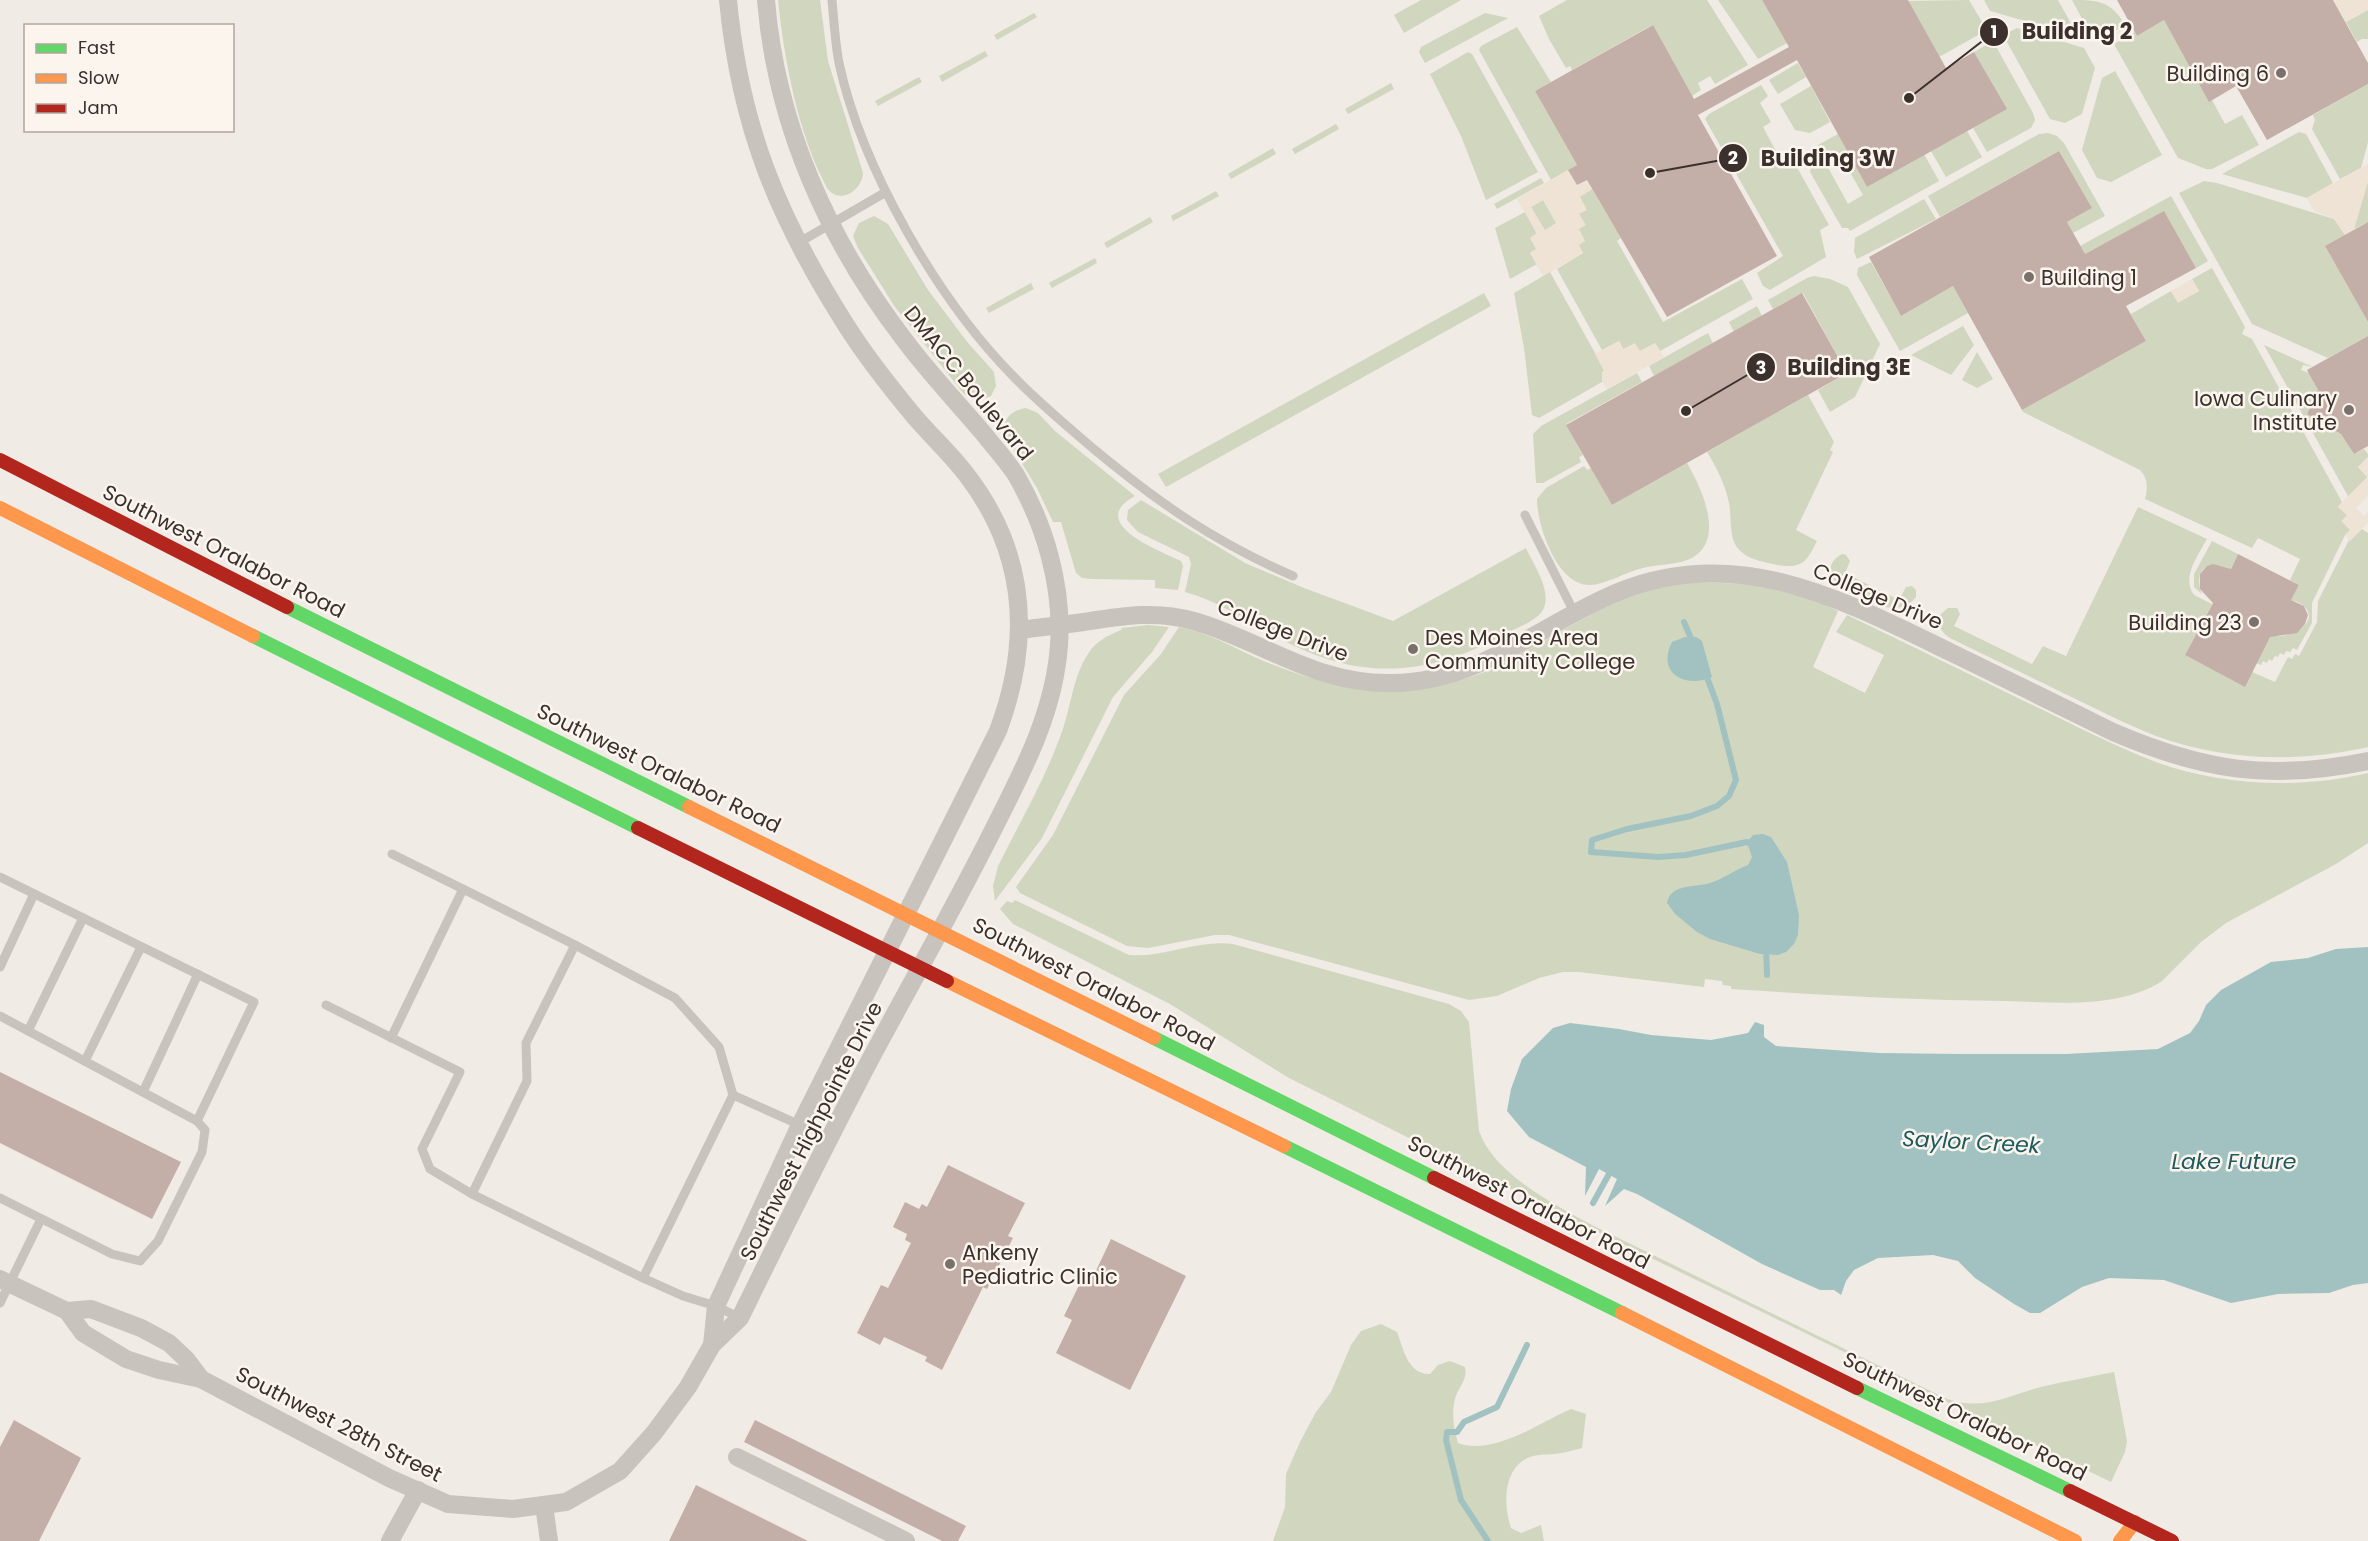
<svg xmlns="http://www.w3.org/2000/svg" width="2368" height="1541" viewBox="0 0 2368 1541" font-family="Poppins,sans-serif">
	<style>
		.green { fill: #d1d6bf; fill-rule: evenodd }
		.plaza { fill: #eee3d5; fill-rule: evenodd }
		.water { fill: #a1c2c1 }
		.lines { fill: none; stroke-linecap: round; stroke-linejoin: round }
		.stream { stroke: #a1c2c1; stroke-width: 6 }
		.building { fill: #c3afa7 }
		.lane { stroke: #c9c3be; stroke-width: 9 }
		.street { stroke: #c9c3be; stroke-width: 18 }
		.fast { stroke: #63d668; stroke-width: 14 }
		.slow { stroke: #ff974d; stroke-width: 14 }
		.jam { stroke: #b3261e; stroke-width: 14 }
		.poi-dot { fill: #7a716c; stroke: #fbf5ee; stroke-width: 2 }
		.labels { text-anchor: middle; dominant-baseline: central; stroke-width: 5; stroke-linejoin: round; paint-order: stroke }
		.poi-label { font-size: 21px; fill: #3b302b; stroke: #fbf5ee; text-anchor: end }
		.street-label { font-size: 21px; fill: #3b302b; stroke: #fbf5ee }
		.water-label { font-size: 22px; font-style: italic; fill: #1f5a5e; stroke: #fbf5ee }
		.leader { fill: none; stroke: #3b302b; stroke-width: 2 }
		.callout-dot { fill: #3b302b; stroke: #fbf5ee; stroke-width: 2 }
		.mark-label { font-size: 18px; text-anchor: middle; font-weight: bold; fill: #fff }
		.callout-label { font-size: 22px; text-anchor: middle; font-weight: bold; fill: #3b302b; stroke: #fbf5ee; stroke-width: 5; stroke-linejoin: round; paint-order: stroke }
	</style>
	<rect width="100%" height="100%" fill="#f0ebe5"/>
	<!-- green -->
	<g class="green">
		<path d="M778,0H820L828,61L863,173C862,192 837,206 826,186C798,133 784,59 778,0Z"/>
		<path d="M1421,0H1461L1404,33L1394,15Z"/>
		<path d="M1567,0H1707L1748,65L1715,84L1710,76L1698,83L1701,90L1692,96L1652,25L1572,70L1570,66L1566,68L1549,39L1539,16Z"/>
		<path d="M1718,0H1762L1787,43L1758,59Z"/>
		<path d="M1969,0L1987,30L1939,57L1908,1Z"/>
		<path d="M1984,0H2058L2074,29L2068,33L1990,11Z"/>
		<path d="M2072,0C2098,0 2111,1 2125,25L2112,33L2085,24Z"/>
		<path d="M2368,10V39H2362L2357,42L2346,22Z"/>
		<path d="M1034,13L1037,17L997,40L994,35Z"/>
		<path d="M1485,13L1508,18L1425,63L1419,52L1421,47Z"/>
		<path d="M2164,20L2209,101L2212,100L2225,124L2242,115L2259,145L2212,169H2206L2178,158L2114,44L2135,32L2137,36Z"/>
		<path d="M1517,27L1551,82L1535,91L1577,165L1551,180L1479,50L1481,46Z"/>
		<path d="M2017,28L2084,48L2095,68L2082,114L2065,123L2050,119L2003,35Z"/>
		<path d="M1993,41L2033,113L2035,120L2031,128L1987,152L1973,128L2006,109L1974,52Z"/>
		<path d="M985,51L988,56L942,82L939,76Z"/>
		<path d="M1468,52L1472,54L1538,172L1486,200L1461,136L1430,74Z"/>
		<path d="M1798,63L1806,77L1778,94L1769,80Z"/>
		<path d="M2115,71L2162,155L2111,182L2097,178L2082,150L2102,78Z"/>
		<path d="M919,77L922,82L878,106L875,101Z"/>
		<path d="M1391,83L1394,89L1348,114L1345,109Z"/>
		<path d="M2368,84V142L2361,168L2340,179L2312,129L2315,120L2313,115Z"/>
		<path d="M1761,85L1768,96L1760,103L1771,122L1763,127L1777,153L1798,169L1829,225L1820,230L1826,257L1770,290L1763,286L1757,273L1783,256L1705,119L1709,114Z"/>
		<path d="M1811,86L1830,122L1810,133L1795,130L1780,104Z"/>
		<path d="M1336,124L1339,129L1295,154L1292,149Z"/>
		<path d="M1967,131L1982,157L1946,177L1931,151Z"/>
		<path d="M2299,132L2306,134L2333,183L2307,198L2222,174Z"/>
		<path d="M2048,133L2057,136L2064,143L2105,216L2073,233L2067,222L2092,208L2059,151L1940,217L1928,196L2039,134Z"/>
		<path d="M1838,134L1867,187L1924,154L1939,181L1850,231L1848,228H1842L1810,172L1818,145ZM1839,153L1863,195L1848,204L1825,162Z"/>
		<path d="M1273,148L1276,154L1231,179L1228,174Z"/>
		<path d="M1541,178L1544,183L1497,209L1494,204Z"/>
		<path d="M2204,181L2217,183L2334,219L2345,235L2325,246L2368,322V336L2328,358L2252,324L2179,193Z"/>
		<path d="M2368,181V222L2354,229Z"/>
		<path d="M1592,189L1621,238L1617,241L1663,322L1742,279L1753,299L1660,351L1655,343L1640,351L1623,349L1619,341L1602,350L1557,269L1583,253L1578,245L1579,197Z"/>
		<path d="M1216,191L1219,196L1173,221L1171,216Z"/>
		<path d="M2171,196L2208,261L2196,268L2164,212L2085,254L2080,246Z"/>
		<path d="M1924,199L1936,219L1857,259L1854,252L1855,238Z"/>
		<path d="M1543,200L1557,224L1544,231L1531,207Z"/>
		<path d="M1525,212L1537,234L1536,249L1530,253L1537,264L1510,279L1495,228Z"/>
		<path d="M874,216L888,224L928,290L968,343L994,372L996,386L991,396L981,400L970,399L964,394L895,307L858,248L853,236L859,223Z"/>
		<path d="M1150,217L1153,222L1107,248L1104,243Z"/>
		<path d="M1095,258L1097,263L1052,288L1049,283Z"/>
		<path d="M1871,262L1901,316L1953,286L1968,313L1900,351L1857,275L1858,268Z"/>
		<path d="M2212,268L2245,327L2242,334L2252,339L2342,502L2338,507L2347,515L2350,530L2345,535L2312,603V623L2297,650L2293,648L2290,652L2286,651L2284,655L2280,653L2278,657L2275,656L2272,661L2269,659L2267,663L2263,661L2261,665L2256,663L2271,635C2286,640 2322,624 2304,606C2301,603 2295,601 2291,600L2299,585L2290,580L2300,559L2258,538L2252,548L2145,499C2148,488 2148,478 2140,470L2023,412L2022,410L2146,341L2131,314L2171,291L2178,302L2199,291L2192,279Z"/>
		<path d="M1550,272L1605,371L1602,372V382L1539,418L1532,415L1524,348L1514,293Z"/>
		<path d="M1814,276L1830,279L1848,287L1880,344L1855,397L1830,412L1818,390L1847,373L1803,293L1773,309L1768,300L1807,278Z"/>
		<path d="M1031,283L1034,289L989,313L986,308Z"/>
		<path d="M1484,293L1491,306L1166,487L1158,474Z"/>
		<path d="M1757,306L1762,316L1734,332L1729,322Z"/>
		<path d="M1963,326L1974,345L1951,375L1911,355Z"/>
		<path d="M1708,333L1713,343L1654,376L1649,366Z"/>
		<path d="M2264,345L2313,367L2303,365L2301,370L2309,373L2318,390L2307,414L2341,434L2354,454L2364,449L2368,454V457L2358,467L2368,477L2348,496Z"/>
		<path d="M1977,352L1993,379L1977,388L1962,380Z"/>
		<path d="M1637,373L1642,382L1566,424L1583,455L1579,457L1581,462L1543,483H1536L1533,434L1541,426Z"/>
		<path d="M1808,395L1834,442L1830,450L1833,452L1796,530L1817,541C1807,561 1803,569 1778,565C1759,561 1736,558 1732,535C1730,524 1731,513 1729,503C1725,484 1717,468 1707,452Z"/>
		<path d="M1026,408L1038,413L1055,431L1135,496C1085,523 1160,551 1181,561L1183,566L1178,590L1155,588V580L1091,579L1082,578L1076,573L1061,522H1053L1037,488L1004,434C1002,419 1012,410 1026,408Z"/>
		<path d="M1687,463C1701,487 1726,539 1692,558C1678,565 1657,564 1643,568C1626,572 1607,584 1590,585C1557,586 1537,525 1537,499L1546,488L1584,466L1587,470L1591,468L1612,505Z"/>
		<path d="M1141,500L1245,563L1304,588L1393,621L1526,548C1534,566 1557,597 1539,615C1530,623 1517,628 1507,633C1429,677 1359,682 1279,638C1249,622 1219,601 1185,592L1191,564L1189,557L1138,532L1127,520L1128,510Z"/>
		<path d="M2138,507L2207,539C2198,556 2181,577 2194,595L2212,604L2185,655L2244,686L2252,672L2275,682L2288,657L2292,659L2295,654L2299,656L2317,622L2318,601L2349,540L2362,529L2368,533V747C2298,763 2224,761 2156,736C2125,724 2095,708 2065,694C2027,675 1988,657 1950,638C1941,632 1937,625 1940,615L1948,608H1957L1960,614L1954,626L2032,664L2043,646L2066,656Z"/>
		<path d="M2212,541L2238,554L2230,570C2207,559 2193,570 2202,594L2194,587V574Z"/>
		<path d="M1842,554L1846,555L1850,561L1845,573L1899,600L1906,587L1912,586L1916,590V597C1896,623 1861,596 1839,585C1826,576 1828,561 1842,554Z"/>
		<path d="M1691,582L1752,584L1816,600L1838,611L1813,667L1865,693L1884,655L1836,632L1847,615C1906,643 1965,672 2024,701C2068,722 2111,745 2156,762C2221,786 2301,789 2368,773V843L2336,864L2226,923L2201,942L2161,982C2149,989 2136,994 2123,997C2085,1006 2043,1002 2005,1001C1913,1000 1822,995 1731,989V986L1723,985L1722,981L1705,979L1704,987L1579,972H1563L1539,978L1497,996L1469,1000L1229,935H1215L1148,948L1127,946L1020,893L1016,887L1053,835L1124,695L1161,654L1179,627C1208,632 1232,647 1259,659C1342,694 1405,703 1490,670L1616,601L1653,589Z"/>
		<path d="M1148,625L1169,627L1152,652L1113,697L1042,838L995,901L993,886L998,866C1019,824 1044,781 1060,737C1071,710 1072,678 1088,654C1096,641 1107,636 1121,630L1122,628Z"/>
		<path d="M1015,900L1129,955C1164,958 1198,939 1233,944L1449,1004L1461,1011L1469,1022L1479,1131C1494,1174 1555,1205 1594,1226L1947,1399C1984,1411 2006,1396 2041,1387C2066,1381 2090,1377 2114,1372L2127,1441L2125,1452L2111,1482L1563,1215L1289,1078L1170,1004L1013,924L1000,909L1007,901L1012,903Z"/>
		<path d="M1381,1324L1397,1332C1403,1348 1408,1375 1430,1374L1438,1365L1450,1361L1465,1367C1468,1380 1458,1387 1455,1399C1451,1414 1454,1429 1458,1443C1493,1456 1539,1423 1571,1409L1586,1414L1582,1448C1573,1450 1564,1453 1554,1454C1547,1455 1537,1454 1530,1457C1503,1467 1503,1505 1511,1528L1521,1533L1541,1525L1544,1541H1273L1285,1507L1286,1474L1300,1442L1316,1412L1331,1392L1351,1345L1361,1331Z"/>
	</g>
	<!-- plaza -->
	<g class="plaza">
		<path d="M2333,0H2368V10L2346,22Z"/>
		<path d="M2368,164V181L2354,229L2345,235L2334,219L2314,211L2307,198Z"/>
		<path d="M1568,170L1577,185L1587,180L1592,189L1580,197L1587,210L1579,214L1586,225L1579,229L1585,241L1579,245L1583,253L1543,276L1530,253L1536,249L1530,238L1537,233L1517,199ZM1543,200L1556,223L1545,230L1531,207Z"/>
		<path d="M2192,279L2199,291L2178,303L2171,291Z"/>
		<path d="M1619,341L1623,349L1635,343L1640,351L1655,343L1664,357L1607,389L1602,382V372L1604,371L1595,354Z"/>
		<path d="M2368,457V496L2356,508L2364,516L2368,512V523L2350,541L2345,535L2350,530L2341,521L2347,515L2338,507L2367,477L2358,467Z"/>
	</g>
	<!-- water -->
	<g class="water">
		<path d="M1685,637H1696L1702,641L1712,677C1685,689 1656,673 1672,642Z"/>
		<path d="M1763,834L1771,837L1787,862L1799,915L1798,935L1794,944L1786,952L1778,955L1760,954L1710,939L1697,932L1675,914L1667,903C1671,883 1694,888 1710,883C1723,879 1735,870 1748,865L1752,857L1747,842L1753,835Z"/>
		<path d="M2368,947V1283L2353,1285L2329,1293L2278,1294L2231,1303L2164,1280L2109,1278L2082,1287L2040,1313H2030L2014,1304L1975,1278L1958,1261L1933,1255L1878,1258L1854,1270L1846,1281L1841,1295L1834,1290H1820L1762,1264L1637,1194L1624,1189L1605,1206L1617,1179L1599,1169L1585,1196L1586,1167L1529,1137L1507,1111L1511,1089L1522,1059L1553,1028L1570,1023L1619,1029L1651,1035L1711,1040L1748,1033L1755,1022L1764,1025V1037L1776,1046L1879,1053L1959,1054H2066L2158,1049L2190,1033L2199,1021L2206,1005L2221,990L2271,962L2308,958L2336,949Z"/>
	</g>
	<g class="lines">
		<!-- stream -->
		<g class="stream">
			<path d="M1684,622L1693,643"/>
			<path d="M1705,672L1717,704L1736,780L1729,796L1717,806L1691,816L1627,829L1592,840L1591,852L1658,857L1686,855L1747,842L1753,845"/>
			<path d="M1766,947L1767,975"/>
			<path d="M1593,1203L1609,1174L1614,1171"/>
			<path d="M1488,1541L1461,1500L1446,1440L1447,1432H1457L1464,1422L1497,1407L1527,1345"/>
		</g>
	</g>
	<!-- building -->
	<g class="building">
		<path d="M1762,0H1908L1946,68L1974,52L2007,109L1867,187L1797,60L1698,115L1777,256L1667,317L1587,180L1577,185L1568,170L1577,165L1535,91L1653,25L1694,99L1789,47Z"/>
		<path d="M2117,0H2333L2368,63V84L2267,140L2236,86L2209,102L2164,20L2137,36Z"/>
		<path d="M2059,151L2092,208L2067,222L2085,254L2164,211L2196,268L2126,306L2146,341L2022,410L1953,286L1901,316L1869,257Z"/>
		<path d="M2368,222V322L2325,246Z"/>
		<path d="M1802,293L1847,373L1612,505L1566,425Z"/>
		<path d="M2368,336V446L2354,454L2341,434L2307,414L2318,390L2307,370Z"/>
		<path d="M2238,554L2299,585L2291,600L2304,606L2308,615L2305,624L2297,633L2270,637L2245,687L2185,655L2213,603L2200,589V574L2207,566L2213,564L2231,569Z"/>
		<path d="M0,1072L181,1162L152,1219L0,1143Z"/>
		<path d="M948,1165L1025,1203L1008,1236L1013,1238L987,1289L983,1287L942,1370L925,1361L927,1357L884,1337L880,1345L857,1333L881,1285L888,1288L911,1243L905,1240L907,1234L893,1227L905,1202L919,1209L922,1204L927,1207Z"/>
		<path d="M1111,1239L1186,1276L1130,1390L1056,1353L1072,1320L1064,1316L1086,1271L1094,1275Z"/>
		<path d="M14,1420L81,1458L39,1541H0V1447Z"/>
		<path d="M755,1420L966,1526L958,1541H942L744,1442Z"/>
		<path d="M696,1485L808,1541H669Z"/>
	</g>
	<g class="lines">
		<!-- lane -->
		<g class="lane">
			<path d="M832,0C834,21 835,42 839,63C862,169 938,300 1014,377C1039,403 1067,426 1095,450C1160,504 1215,542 1293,576"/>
			<path d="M798,243L886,192"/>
			<path d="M1525,515L1575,614"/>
			<path d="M392,854L463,889"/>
			<path d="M0,877L254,1002L197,1121L205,1130L202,1152L158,1241L140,1261L112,1254L0,1198"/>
			<path d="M0,967L34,894"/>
			<path d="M326,1005L460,1072L422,1149L430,1169L472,1194L643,1278L683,1296L716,1306L740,1318"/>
			<path d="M0,1016L197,1121"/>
			<path d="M28,1031L83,918"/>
			<path d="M391,1038L463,889L575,945"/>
			<path d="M85,1061L141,947"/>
			<path d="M143,1092L198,974"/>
			<path d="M472,1194L527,1081L526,1043L575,945L675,998L719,1047L733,1095L800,1125"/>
			<path d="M643,1278L733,1095"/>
			<path d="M0,1303L41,1219"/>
		</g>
		<!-- street -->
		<g class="street">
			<path d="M1020,630C1041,627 1063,625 1084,622C1122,616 1156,610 1194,621C1263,641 1315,685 1393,683C1480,682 1541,624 1618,592C1738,543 1843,600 1950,652C2005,679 2059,705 2113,732C2204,771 2270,781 2368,761"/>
			<path d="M0,1279L67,1311L83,1333L126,1359L159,1370L201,1379L389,1478L448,1504L513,1509L566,1502L620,1471L654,1433L688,1387L712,1345L740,1318C780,1236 821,1154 863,1073C905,994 949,917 989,838C1020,776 1054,716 1059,645C1063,586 1045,525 1016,475C1007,461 994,447 984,434C957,402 928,372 903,338C828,240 776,124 766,0"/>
			<path d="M67,1311L91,1309L141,1328L169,1343L186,1359L201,1379"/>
			<path d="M712,1345L716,1306L800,1125L998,731C1032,640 1027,553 966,474C950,453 931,436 914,416C890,387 866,357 846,325C778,218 740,127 728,0"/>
			<path d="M737,1457L906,1541"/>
			<path d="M544,1505L549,1541"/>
			<path d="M390,1541L418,1490"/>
		</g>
		<!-- fast -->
		<g class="fast">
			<path d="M287,607L689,807"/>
			<path d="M253,636L638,828"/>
			<path d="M1154,1038L1434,1178"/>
			<path d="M1284,1146L1622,1313"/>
			<path d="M1857,1388L2070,1491"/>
		</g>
		<!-- slow -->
		<g class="slow">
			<path d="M0,508L253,636"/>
			<path d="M689,807L1154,1038"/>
			<path d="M947,981L1284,1146"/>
			<path d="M1622,1313L2075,1541"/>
			<path d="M2120,1541L2135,1522"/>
		</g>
		<!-- jam -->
		<g class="jam">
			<path d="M0,460L287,607"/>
			<path d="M638,828L947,981"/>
			<path d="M1434,1178L1857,1388"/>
			<path d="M2070,1491L2172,1541"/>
		</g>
	</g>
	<!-- markers -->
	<g class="poi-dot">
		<circle cx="2281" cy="73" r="6"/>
		<circle cx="2029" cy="277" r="6"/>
		<circle cx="2349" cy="410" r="6"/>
		<circle cx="2254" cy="622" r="6"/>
		<circle cx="1413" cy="649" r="6"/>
		<circle cx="950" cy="1264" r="6"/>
	</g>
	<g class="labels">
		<!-- poi labels -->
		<g class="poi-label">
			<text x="2269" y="73">Building 6</text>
			<text x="2041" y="277" text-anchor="start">Building 1</text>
			<text x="2337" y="398">Iowa Culinary<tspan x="2337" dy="24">Institute</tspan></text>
			<text x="2242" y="622">Building 23</text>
			<text x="1425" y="637" text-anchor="start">Des Moines Area<tspan x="1425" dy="24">Community College</tspan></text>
			<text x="962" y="1252" text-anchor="start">Ankeny<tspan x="962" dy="24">Pediatric Clinic</tspan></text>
		</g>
		<!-- street labels -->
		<g class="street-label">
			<text transform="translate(969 383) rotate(51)">DMACC Boulevard</text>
			<text transform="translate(224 551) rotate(27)">Southwest Oralabor Road</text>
			<text transform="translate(1878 596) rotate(23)">College Drive</text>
			<text transform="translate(1283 630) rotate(21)">College Drive</text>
			<text transform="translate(659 768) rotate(26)">Southwest Oralabor Road</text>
			<text transform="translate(1094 984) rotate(27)">Southwest Oralabor Road</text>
			<text transform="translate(811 1131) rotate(-63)">Southwest Highpointe Drive</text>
			<text transform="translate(1529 1202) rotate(27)">Southwest Oralabor Road</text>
			<text transform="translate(1965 1416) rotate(26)">Southwest Oralabor Road</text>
			<text transform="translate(339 1424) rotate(27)">Southwest 28th Street</text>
		</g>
		<!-- water labels -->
		<g class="water-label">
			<text transform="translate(1971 1142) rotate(3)">Saylor Creek</text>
			<text x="2234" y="1161">Lake Future</text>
		</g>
	</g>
	<!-- callouts -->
	<path class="leader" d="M1909 98L1994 32M1650 173L1733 158M1686 411L1761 367"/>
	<g class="callout-dot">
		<circle cx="1909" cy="98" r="6"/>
		<circle cx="1650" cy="173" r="6"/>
		<circle cx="1686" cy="411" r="6"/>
		<circle cx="1994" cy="32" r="15"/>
		<circle cx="1733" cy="158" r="15"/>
		<circle cx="1761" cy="367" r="15"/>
	</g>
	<g class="mark-label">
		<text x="1994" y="38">1</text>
		<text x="1733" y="164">2</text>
		<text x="1761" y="374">3</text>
	</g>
	<g class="callout-label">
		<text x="2077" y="39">Building 2</text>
		<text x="1828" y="166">Building 3W</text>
		<text x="1849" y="375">Building 3E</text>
	</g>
	<!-- legend -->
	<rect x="24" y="24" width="210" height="108" fill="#fbf5ee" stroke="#aea6a0" stroke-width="1.5"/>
	<rect x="36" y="44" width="30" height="9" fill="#63d668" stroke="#aea6a0" stroke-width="1.5"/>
	<text x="78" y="54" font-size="18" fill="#3b302b">Fast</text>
	<rect x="36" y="74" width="30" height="9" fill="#ff974d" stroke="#aea6a0" stroke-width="1.5"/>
	<text x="78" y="84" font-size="18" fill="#3b302b">Slow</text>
	<rect x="36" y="104" width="30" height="9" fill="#b3261e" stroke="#aea6a0" stroke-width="1.5"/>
	<text x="78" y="114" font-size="18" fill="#3b302b">Jam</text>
</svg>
